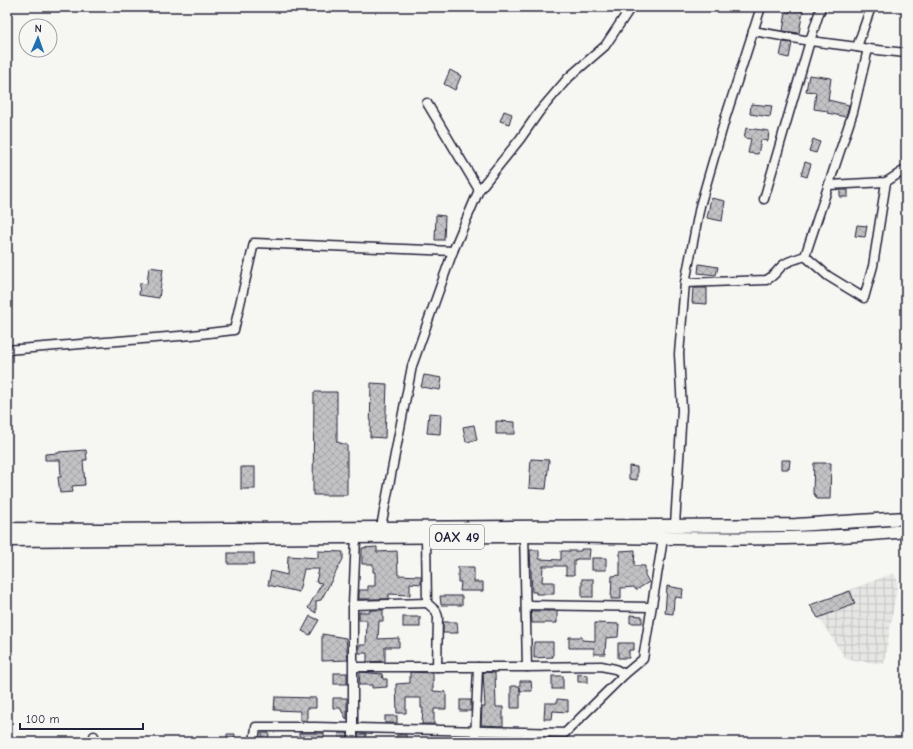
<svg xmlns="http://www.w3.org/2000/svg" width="913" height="749" viewBox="0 0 913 749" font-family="'Comic Neue',sans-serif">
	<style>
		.industrial { fill: url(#industrial-grid) }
		.building { fill: url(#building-cross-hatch); stroke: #22223b }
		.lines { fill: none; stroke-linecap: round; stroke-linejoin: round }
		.minor-casing { stroke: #22223b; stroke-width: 11 }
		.primary-casing { stroke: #22223b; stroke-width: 15 }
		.minor { stroke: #f6f6f2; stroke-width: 8 }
		.primary { stroke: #f6f6f2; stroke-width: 12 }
		.labels { text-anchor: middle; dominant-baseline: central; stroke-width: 3; stroke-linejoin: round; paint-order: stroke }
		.shield { fill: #f6f6f2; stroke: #626272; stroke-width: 1 }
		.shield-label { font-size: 14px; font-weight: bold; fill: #22223b }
	</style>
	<defs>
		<pattern id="industrial-grid" width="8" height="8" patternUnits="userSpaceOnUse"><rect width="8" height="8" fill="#e6e6e4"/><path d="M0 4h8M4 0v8" fill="none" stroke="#c5c5c4"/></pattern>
		<pattern id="building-cross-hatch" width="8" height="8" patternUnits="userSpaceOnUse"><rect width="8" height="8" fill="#c2c2c4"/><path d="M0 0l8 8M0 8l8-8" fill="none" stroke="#a6a6a9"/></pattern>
	</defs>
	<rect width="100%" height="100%" fill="#f6f6f2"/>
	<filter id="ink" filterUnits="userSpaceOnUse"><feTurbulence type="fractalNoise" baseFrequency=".025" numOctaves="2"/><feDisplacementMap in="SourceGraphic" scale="8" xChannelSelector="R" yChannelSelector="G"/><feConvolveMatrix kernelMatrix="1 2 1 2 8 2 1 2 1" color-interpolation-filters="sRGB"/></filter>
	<g filter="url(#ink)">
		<!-- industrial -->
		<path class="industrial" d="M894,573L898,581L884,664L846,659L810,605Z"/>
		<!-- building -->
		<g class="building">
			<path d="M790,9L803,11L799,33L783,31L786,12L789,13Z"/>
			<path d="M783,42L792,43L789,58L780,56Z"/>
			<path d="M450,70L461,76L455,90L444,84Z"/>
			<path d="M809,75L831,78L828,100L849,105L846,117L827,113L828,111L814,109L816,92L806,91Z"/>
			<path d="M751,104L772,106L770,117L750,114Z"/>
			<path d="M504,111L512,114L509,124L500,121Z"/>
			<path d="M746,128L769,131L768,141L761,140L758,154L748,153L751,139L744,138Z"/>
			<path d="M813,139L820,142L816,153L809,151Z"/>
			<path d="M805,162L811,164L807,177L801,175Z"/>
			<rect x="840" y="190" width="8" height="7"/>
			<path d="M711,198L725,201L722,221L707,218Z"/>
			<path d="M436,215L445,216L444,240H435Z"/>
			<path d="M857,225L867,226L865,237L855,236Z"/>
			<path d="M699,264L718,267L716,275L698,273Z"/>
			<path d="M149,267L163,269L159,298L139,295L140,283L147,284Z"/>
			<path d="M693,288H707V304L692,303Z"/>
			<path d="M424,375L442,378L440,390L421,387Z"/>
			<path d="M371,383L387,384L385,438L370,437Z"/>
			<path d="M314,392H337V442L347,445V495H313Z"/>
			<path d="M429,413L441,414L440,434L427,433Z"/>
			<path d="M496,421L515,422V434H496Z"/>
			<path d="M474,425L477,440L466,442L463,427Z"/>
			<path d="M86,450L87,460H83L85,485L72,486L73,492L60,493L58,477H61L60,460H45V454L59,453V452Z"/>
			<path d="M531,459L549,460L546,489L529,488Z"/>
			<path d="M781,460H790L789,469H781Z"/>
			<path d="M814,463H831L830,499H817L813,492Z"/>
			<path d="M629,466L637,467V480L629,479Z"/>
			<rect x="241" y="467" width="14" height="22"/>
			<path d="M377,547V552L397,551L398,575L421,576V584L410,583V595L389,594V599H359V590H368V586H375V572H373V564H362V548Z"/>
			<path d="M581,549H590L589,559H576V560H574V575H566V566H543L542,582H554V594H536V592H532L530,550H539V559L561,560V551H581Z"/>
			<path d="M635,550L634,566H645V575L649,582L636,590L634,587L621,588V599H611L612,576L620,575V551Z"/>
			<path d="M318,551L343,552V559L321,600L316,601V613L308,608L322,583L316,582L319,569H304L299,592L268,585L271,571L287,575L288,556L318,558Z"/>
			<rect x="228" y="553" width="26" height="11"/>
			<rect x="592" y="558" width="14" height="12"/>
			<path d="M458,567H474V582H483V591H460L461,582H458Z"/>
			<rect x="582" y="579" width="11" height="18"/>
			<path d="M667,586L683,589L682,598L676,597L674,599L673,614L665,613Z"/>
			<path d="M850,591L855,604L818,618L810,605Z"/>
			<path d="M440,596H462V605H441Z"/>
			<path d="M370,610H383V621H379L378,639L399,638V647H385V661L367,662V653H359V645H366L367,620H359V612H370Z"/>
			<path d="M531,611H557V623H532Z"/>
			<path d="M630,615L642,616V623H630Z"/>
			<path d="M310,616L319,620L310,635L302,631Z"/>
			<rect x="403" y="617" width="17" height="10"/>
			<path d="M443,622H457L458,633H443Z"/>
			<path d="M595,623L619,624L618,637L606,638L605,654H594V648H569V637H582V640L595,641Z"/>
			<path d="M322,634L346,638L348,660L322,661Z"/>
			<path d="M534,642H553V657L534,658Z"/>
			<path d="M618,643H634V650H629V658H618Z"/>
			<path d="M360,672L382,674L383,679H387V687L372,688V685H359Z"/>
			<path d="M410,672L433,673V691L446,692V709H434V724H422L423,708H421V698H406V713H397L396,684L410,683Z"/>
			<path d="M483,672L495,673L496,707H503V726L481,725L482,707H485Z"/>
			<rect x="334" y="673" width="13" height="11"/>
			<path d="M578,674L588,675V682H578Z"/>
			<rect x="552" y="676" width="11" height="13"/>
			<path d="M520,681H531L532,691H520V687V708H511V686H520Z"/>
			<path d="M275,697L316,698V708H307V721L300,720V711L274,710Z"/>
			<path d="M333,698H347V720L340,708H333Z"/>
			<path d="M557,699L568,700V712L553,711L552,719H544L545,703H557Z"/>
			<rect x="460" y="700" width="11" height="11"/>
			<rect x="385" y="716" width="12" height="7"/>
			<path d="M262,733H269L268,742H262Z"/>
			<rect x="299" y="733" width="25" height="9"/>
			<path d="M339,733H348V742H338Z"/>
			<path d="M227,734H235L234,742H227Z"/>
			<path d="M358,734H366L365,742H358Z"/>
			<rect x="397" y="735" width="9" height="7"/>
			<rect x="482" y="737" width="13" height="5"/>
		</g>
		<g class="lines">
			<!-- minor casing -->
			<g class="minor-casing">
				<g id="minor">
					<path d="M753,31L810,41L821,7"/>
					<path d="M868,49L906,53"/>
					<path d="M427,103L479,190"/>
					<path d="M829,185L886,182L906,169"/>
					<path d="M764,199L810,41L857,47L871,7"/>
					<path d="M805,256L828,276L864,298L873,266L886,182"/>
					<path d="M685,283L766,280C774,277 777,270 783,265C789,260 798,259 805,256L853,112L868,49L857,47"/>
					<path d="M7,350L192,335L234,330L254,243L453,251"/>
					<path d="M675,525L682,410L679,354L685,283L700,206L726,116L761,7"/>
					<path d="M381,527L412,366L453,251L479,190L520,139L539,112L568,78L605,46L631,7"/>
					<path d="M426,537L427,603L436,611L438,617L437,667"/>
					<path d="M353,605L427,603"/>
					<path d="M526,605L651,607"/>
					<path d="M354,667H527L524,531"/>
					<path d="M527,667L601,666L615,669L625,674"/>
					<path d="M94,736V742"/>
					<path d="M254,742L256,727H315L565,733L625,674L643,659L663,539"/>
					<path d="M353,742V605L356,537L358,533"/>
					<path d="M475,742L478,667"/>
				</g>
			</g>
			<!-- primary casing -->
			<g class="primary-casing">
				<g id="primary">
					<path d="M7,529L99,530L796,525L906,518"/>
					<path d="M7,540C179,539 350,536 522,536C650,536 778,544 906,531"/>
				</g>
			</g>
			<!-- minor -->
			<use href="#minor" class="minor"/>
			<!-- primary -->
			<use href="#primary" class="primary"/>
		</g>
	</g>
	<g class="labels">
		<!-- shield labels -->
		<rect class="shield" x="430" y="525" width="54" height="24" rx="3"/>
		<g class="shield-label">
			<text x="457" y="537">OAX 49</text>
		</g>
	</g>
	<!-- margin -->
	<rect width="913" height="749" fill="none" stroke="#f6f6f2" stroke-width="24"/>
	<rect x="12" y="12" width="889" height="725" fill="none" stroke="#22223b" stroke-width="1.5" filter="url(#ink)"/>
	<!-- north arrow -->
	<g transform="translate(38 38) rotate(2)"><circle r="19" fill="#f6f6f2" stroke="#a1a1a9"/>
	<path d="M0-3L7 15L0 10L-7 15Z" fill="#1f6fb2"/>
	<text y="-6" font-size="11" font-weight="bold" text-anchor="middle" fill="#22223b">N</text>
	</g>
	<!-- scale -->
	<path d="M20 723v6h123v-6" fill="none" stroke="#22223b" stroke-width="2"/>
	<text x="26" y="723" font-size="12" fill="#22223b" stroke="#f6f6f2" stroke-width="3" paint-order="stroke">100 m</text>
</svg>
